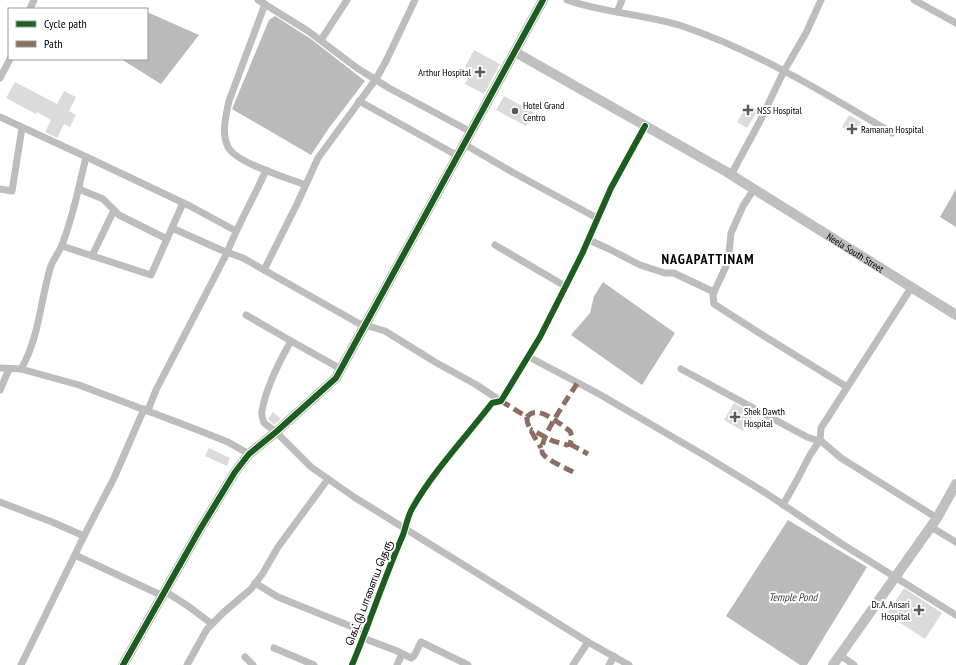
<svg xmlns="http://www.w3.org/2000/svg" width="956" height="665" viewBox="0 0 956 665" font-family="'PT Sans Narrow','Noto Sans Tamil',sans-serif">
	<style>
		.water { fill: #bababa }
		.building { fill: #dbdbdb }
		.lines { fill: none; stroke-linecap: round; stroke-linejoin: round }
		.street { stroke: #bdbdbd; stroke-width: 7 }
		.secondary { stroke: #bfbfbf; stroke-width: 10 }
		.quiet { stroke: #8d6e63; stroke-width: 5; stroke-dasharray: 10 5; stroke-linecap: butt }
		.cycleway-casing { stroke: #fff; stroke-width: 8 }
		.cycleway { stroke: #1b5e20; stroke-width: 6 }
		.poi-dot { fill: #595959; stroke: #fff; stroke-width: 1.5 }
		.labels { text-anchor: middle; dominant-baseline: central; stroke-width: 4; stroke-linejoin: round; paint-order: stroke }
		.poi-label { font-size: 10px; fill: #000; stroke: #fff; text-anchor: start }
		.street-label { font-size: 10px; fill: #000; stroke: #fff }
		.water-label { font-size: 11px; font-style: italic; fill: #3d3d3d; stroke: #fff }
		.district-label { font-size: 14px; font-weight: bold; letter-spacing: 1px; fill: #000; stroke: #fff }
	</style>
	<rect width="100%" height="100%" fill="#fff"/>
	<!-- water -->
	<g class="water">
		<path d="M147,12L199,35L161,84L121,59H147Z"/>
		<path d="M275,16L311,39L365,81L329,128L311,155L232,109L269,20Z"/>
		<path d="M956,189V227L940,217Z"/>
		<path d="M603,282L675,333L642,385L571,335L590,313L594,296Z"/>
		<path d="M788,520L867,567L807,665H800L726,616Z"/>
	</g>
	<!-- building -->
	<g class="building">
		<path d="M474,50L500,64L484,94L465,84L472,71L465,67Z"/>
		<path d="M15,82L57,104L64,91L76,97L69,111L76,115L70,127L64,124L57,138L45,132L51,120L37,112L36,114L6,98Z"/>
		<path d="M504,96L534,113L526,126L496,110Z"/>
		<path d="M748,104L758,110L747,128L737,122Z"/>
		<path d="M849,115L861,122L854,134L842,127Z"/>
		<path d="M734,403L754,414L743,431L724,420Z"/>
		<path d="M273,412L281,419L274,425L268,419Z"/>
		<path d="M209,448L230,458L227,466L205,456Z"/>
		<path d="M904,588L942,613L925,639L887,614Z"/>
	</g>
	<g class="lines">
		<!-- street -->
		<g class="street">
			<path d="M258,0L308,31L357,68L389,88L471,132"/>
			<path d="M567,0C604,13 644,14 682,26C756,51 825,93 892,133"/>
			<path d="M914,0L956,23"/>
			<path d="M265,4L229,101C226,115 221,133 228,147C236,163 288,178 305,185"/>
			<path d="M30,9L34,0"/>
			<path d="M617,12L622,0"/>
			<path d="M321,40L347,0"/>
			<path d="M0,78L10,59"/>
			<path d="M359,101L458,156"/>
			<path d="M0,117L95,161L190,206L236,231"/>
			<path d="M464,144L514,173L597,218"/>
			<path d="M731,175L760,121L784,71L806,33L821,0"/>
			<path d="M0,189L12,191L22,128"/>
			<path d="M79,189L103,199L119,215L167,239"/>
			<path d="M754,189L743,206L731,233L728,262L714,292L713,295L714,304L764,336L847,387"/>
			<path d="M172,228L221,250L243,258L358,323L385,331L435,362L475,384L501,401"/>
			<path d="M589,240L609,249L640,265L665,273H674L680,276L714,292"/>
			<path d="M495,245L565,286"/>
			<path d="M62,246L151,275L183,203"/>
			<path d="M92,256L114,210"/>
			<path d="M264,270L297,204L318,158L376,79L386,61L415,0"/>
			<path d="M911,288L821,428L820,440L841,458L937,518"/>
			<path d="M246,315L291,341L341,369"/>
			<path d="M291,341C279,362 266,387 262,411C261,415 263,419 264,423L276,432L311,467L354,497L588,642L629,665"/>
			<path d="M529,357L599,394L707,457L761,490L842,544L956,615"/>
			<path d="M0,368L21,369L79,385L190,427L228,442L249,454"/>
			<path d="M21,369C39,338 40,303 50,269C52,260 60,252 63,242C74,214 79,185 86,157"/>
			<path d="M681,369L807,437L816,440H820"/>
			<path d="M0,390L9,369"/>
			<path d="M148,410L156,390L227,253C238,224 254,198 266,170"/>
			<path d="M0,502L52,522L84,536"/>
			<path d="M783,505L798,478L810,455L820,440"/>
			<path d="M931,527L956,542"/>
			<path d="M75,555L163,596"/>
			<path d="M255,583L278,597L365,632"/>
			<path d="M166,592L188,606L212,624"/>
			<path d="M363,638L397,651L411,658L414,656L421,642L468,665"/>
			<path d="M274,648L314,665"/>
			<path d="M840,655L854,665"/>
			<path d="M245,657L253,665"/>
			<path d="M21,665L84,536L114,478L144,409"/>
			<path d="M187,665L207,629L224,612L251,589L263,573L278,547L328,479"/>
			<path d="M352,665C370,622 384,578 403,535C406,526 408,515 413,507C435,469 466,437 492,403L501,401L540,337L582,254L611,188L645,126"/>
			<path d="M397,665L402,654"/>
			<path d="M573,665L588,642"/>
			<path d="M609,665L614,656"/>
		</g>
		<!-- secondary -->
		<g class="secondary">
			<path id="s1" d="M515,52L725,171L956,315"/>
			<path d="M123,665L199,531L235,472L249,454L276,432L336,378L543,0"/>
			<path d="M833,665L937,518L956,484"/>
		</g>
		<!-- quiet -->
		<g class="quiet">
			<path d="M501,401L527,417C537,403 561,425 570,431L572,437L570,444L567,445L553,441L530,429"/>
			<path d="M527,417C526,426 537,440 541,448"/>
			<path d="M570,444L588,454"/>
			<path d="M573,472C566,468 548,461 543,454C535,443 571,394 578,382"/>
		</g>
		<!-- cycleway casing -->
		<g class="cycleway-casing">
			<g id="cycleway">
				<path d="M123,665L199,531L235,472L249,454L276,432L336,378L543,0"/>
				<path d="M352,665C370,622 384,578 403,535C406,526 408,515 413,507C435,469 466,437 492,403L501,401L540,337L582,254L611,188L645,126"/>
			</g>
		</g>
		<!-- cycleway -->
		<use href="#cycleway" class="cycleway"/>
	</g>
	<!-- markers -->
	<g class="poi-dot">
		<path d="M478 66h4v4h4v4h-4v4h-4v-4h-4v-4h4z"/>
		<path d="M746 104h4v4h4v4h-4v4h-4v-4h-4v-4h4z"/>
		<circle cx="515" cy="111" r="4"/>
		<path d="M850 123h4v4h4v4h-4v4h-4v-4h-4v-4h4z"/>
		<path d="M733 411h4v4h4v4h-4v4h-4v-4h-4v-4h4z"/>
		<path d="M917 604h4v4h4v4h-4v4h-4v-4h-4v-4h4z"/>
	</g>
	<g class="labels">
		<!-- poi labels -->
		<g class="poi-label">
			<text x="471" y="72" text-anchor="end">Arthur Hospital</text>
			<text x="523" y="105">Hotel Grand<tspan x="523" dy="12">Centro</tspan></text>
			<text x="757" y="110">NSS Hospital</text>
			<text x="861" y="129">Ramanan Hospital</text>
			<text x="744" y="411">Shek Dawth<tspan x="744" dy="12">Hospital</tspan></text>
			<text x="910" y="604" text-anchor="end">Dr.A. Ansari<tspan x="910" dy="12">Hospital</tspan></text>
		</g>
		<!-- street labels -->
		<g class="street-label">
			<text stroke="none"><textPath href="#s1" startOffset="395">Neela South Street</textPath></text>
			<text transform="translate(369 593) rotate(-69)">கெட்டு பாளைய தெரு</text>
		</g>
		<!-- water labels -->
		<g class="water-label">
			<text x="793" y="597">Temple Pond</text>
		</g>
		<!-- district labels -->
		<g class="district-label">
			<text x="708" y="259">NAGAPATTINAM</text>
		</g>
	</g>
	<!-- legend -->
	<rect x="8" y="8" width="140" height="52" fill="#ffffff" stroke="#999999"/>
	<rect x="16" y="21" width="20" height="6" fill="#1b5e20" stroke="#999999"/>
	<text x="44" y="28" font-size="12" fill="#000000">Cycle path</text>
	<rect x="16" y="41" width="20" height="6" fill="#8d6e63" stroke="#999999"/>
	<text x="44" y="48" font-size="12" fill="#000000">Path</text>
</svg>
